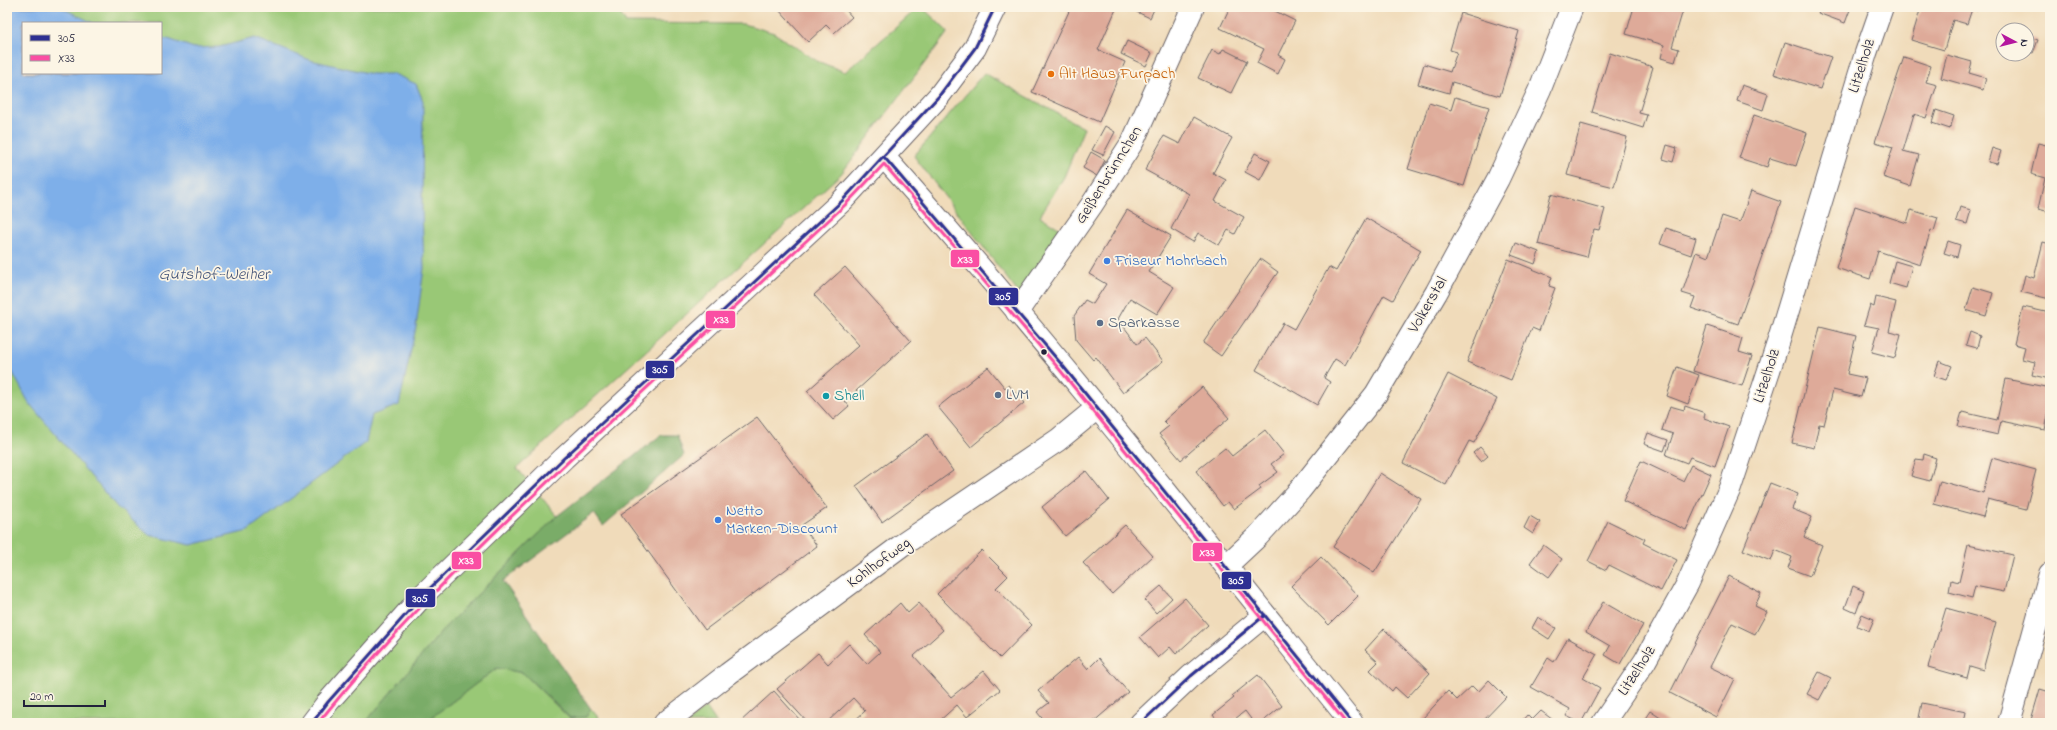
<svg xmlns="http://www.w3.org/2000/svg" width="2057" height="730" viewBox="0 0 2057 730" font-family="'Indie Flower',sans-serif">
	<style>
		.green { fill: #99c876; stroke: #5e7558; fill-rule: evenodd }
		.forest { fill: #7aac67; stroke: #4e6751 }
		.water { fill: #7eafe9; stroke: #506892 }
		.building { fill: #deaa99 }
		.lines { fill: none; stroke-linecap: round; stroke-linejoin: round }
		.street-casing { stroke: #6a6367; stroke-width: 24 }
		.secondary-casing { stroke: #6a6367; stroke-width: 24 }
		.street { stroke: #fff; stroke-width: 22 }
		.secondary { stroke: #fff; stroke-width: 22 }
		.bus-1-casing { stroke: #fcf5e5; stroke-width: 6 }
		.bus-2-casing { stroke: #fcf5e5; stroke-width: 6 }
		.bus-1 { stroke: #2e3092; stroke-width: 3 }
		.bus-2 { stroke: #fa4ea3; stroke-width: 3 }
		.food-dot { fill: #e8710a; stroke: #fcf5e5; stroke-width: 1.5 }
		.shop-dot { fill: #3f7fe0; stroke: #fcf5e5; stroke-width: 1.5 }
		.service-dot { fill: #5c6f8a; stroke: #fcf5e5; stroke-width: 1.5 }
		.bus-dot { fill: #22223b; stroke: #fcf5e5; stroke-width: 1.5 }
		.culture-dot { fill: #0f9aa8; stroke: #fcf5e5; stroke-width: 1.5 }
		.labels { text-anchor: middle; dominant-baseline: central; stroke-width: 3.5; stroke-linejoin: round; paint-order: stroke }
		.street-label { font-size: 16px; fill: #22223b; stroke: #fcf5e5 }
		.food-label { font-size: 16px; fill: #c56008; stroke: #fcf5e5; text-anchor: start }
		.shop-label { font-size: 16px; fill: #366cbe; stroke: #fcf5e5; text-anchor: start }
		.service-label { font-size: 16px; fill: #4e5e75; stroke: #fcf5e5; text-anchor: start }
		.culture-label { font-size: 16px; fill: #0d838f; stroke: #fcf5e5; text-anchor: start }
		.water-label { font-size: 17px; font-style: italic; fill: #425378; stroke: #fcf5e5 }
		.line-badge { stroke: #fcf5e5; stroke-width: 1.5 }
		.badge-label { font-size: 11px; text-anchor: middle; font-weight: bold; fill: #fff }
	</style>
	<rect width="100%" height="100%" fill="#fcf5e5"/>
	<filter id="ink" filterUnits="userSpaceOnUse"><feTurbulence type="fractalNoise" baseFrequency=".025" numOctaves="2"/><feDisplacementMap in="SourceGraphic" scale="8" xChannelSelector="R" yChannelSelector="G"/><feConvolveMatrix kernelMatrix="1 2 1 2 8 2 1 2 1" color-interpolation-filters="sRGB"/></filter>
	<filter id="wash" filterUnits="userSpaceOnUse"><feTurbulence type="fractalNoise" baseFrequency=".012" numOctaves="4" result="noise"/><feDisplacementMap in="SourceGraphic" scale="16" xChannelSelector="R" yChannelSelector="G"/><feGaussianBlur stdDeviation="0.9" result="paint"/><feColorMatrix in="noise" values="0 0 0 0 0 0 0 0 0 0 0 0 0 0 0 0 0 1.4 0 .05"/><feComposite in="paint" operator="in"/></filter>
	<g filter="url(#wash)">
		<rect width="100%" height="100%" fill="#f0dbba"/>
		<!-- green -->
		<g class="green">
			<path d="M7,7H616L626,23L744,24L774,33L817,61L845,72L919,7H922L948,32L841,174L517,468L557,516L448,624L365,723H7ZM23,23H161V73H23Z"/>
			<path d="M984,73L1084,128L1064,177L1040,216L1062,230L1019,294L914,156Z"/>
			<path d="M497,668L523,673L569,718L586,717L591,709L603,723H424Z"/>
			<path d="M706,707L717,723H687Z"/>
		</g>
		<!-- forest -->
		<path class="forest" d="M661,435H677L684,455L603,526L594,513L503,581L591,709L586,717L570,718L523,673L497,668L424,723H365L448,624L557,516Z"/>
		<!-- water -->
		<path class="water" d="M7,7H60L93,23H23V73H161V39H168L194,48L219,47L255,38L310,60L372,74H394L416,84L423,101L422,209L424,268L416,327L399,405L372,415L366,442L248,531L191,545L149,535L117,507L29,403L7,362Z"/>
		<g id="blocks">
			<!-- building -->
			<g class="building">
				<path d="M780,7H845L844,8L852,17L834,33L826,25L808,42L778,9Z"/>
				<path d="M1071,7H1117L1098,50L1125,62L1099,122L1032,92Z"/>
				<path d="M1126,7H1155L1150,18Z"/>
				<path d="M1230,7H1267L1295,21L1278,55L1285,59L1278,74L1257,63L1264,49L1220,28Z"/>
				<path d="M1634,7H1684L1672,47L1679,49L1675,62L1661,58L1664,45L1626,34Z"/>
				<path d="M1821,7H1851L1845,23L1818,13Z"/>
				<path d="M1921,7H1979L1977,11L1972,9L1967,24L1953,20L1944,50L1911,40Z"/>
				<path d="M1461,13L1519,31L1500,96L1452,82L1449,93L1418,84L1424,64L1450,72L1457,52L1450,50Z"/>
				<path d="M2027,36L2038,40L2033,53L2027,51Z"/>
				<path d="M1127,41L1152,53L1146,66L1121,54Z"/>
				<path d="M1785,42L1831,57L1820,89L1774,74Z"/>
				<path d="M1223,49L1247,61L1231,93L1198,78L1212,50L1220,54Z"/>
				<path d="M1610,53L1653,67L1639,113L1647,115L1643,128L1592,112Z"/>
				<path d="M1947,55L1972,62L1969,73L1986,78L1983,90L1941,78Z"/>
				<path d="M1904,57L1931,66L1926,82L1937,85L1926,118L1914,114L1903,151L1919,155L1910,186L1883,177L1893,147L1875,142Z"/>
				<path d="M1742,85L1768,94L1763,110L1737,101Z"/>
				<path d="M1455,97L1489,107L1464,186L1408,169L1429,103L1451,110Z"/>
				<path d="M1936,110L1954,116L1950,129L1932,123Z"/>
				<path d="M1754,115L1807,133L1796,166L1770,158L1767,167L1739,158Z"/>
				<path d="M1194,117L1232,138L1213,173L1226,180L1215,201L1244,217L1235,234L1228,230L1219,245L1198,233L1193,242L1171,229L1189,194L1145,170L1164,136L1180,144Z"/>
				<path d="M1581,124L1627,137L1614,187L1567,175Z"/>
				<path d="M1105,126L1115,132L1103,155L1092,150Z"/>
				<path d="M2038,143L2050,146V212L2038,209L2045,178L2031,174Z"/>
				<path d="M1667,145L1677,148L1673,162L1663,159Z"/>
				<path d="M1992,148L2001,151L1997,164L1988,162Z"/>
				<path d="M1091,152L1105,160L1097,176L1083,168Z"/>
				<path d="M1255,153L1270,161L1260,180L1245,172Z"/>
				<path d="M1751,191L1781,202L1738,324L1691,308L1695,297L1682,293L1696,252L1708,257L1722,216L1740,222Z"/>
				<path d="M1551,194L1605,209L1599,230L1594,229L1587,257L1538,244Z"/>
				<path d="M1855,206L1907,223L1911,210L1938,218L1934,231L1931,230L1920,265L1878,251L1870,279L1836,268Z"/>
				<path d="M1960,207L1971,210L1967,224L1956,221Z"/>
				<path d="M1127,210L1171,236L1149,272L1174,287L1157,314L1130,298L1118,319L1137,344L1145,338L1163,361L1123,393L1096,357L1093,360L1076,340L1074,316L1085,300L1093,304L1106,284L1089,274Z"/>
				<path d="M1366,218L1421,250L1393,300L1384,295L1345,365L1335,359L1324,378L1330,382L1317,405L1256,370L1283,323L1294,329L1329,267L1336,271Z"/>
				<path d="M1666,228L1696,238L1691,255L1660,244Z"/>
				<path d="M1948,241L1960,245L1957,257L1944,253Z"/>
				<path d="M2043,242L2050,244V299L2021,292L2025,275L2034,278Z"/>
				<path d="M1516,243L1539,252L1535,264L1511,255Z"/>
				<path d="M1260,259L1278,272L1221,356L1203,343Z"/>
				<path d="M1508,259L1552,277L1549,286L1555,288L1539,331L1532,328L1511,380L1467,362Z"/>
				<path d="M1895,261L1912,266L1906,288L1889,283Z"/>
				<path d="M845,267L911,341L845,401L849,406L833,420L807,391L859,345L814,295Z"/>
				<path d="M1973,287L1993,293L1986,316L1966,310Z"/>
				<path d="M1876,297L1896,302L1889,331L1901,334L1895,358L1872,352L1879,328L1864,325L1870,305L1874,307Z"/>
				<path d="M2023,307L2050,313V379L2032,375L2035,362L2022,359L2025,347L2014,344Z"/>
				<path d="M1707,326L1743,338L1739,352L1752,356L1742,386L1693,371Z"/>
				<path d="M1820,327L1856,336L1847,374L1866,378L1861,397L1833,390L1824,425L1819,424L1814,448L1792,443Z"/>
				<path d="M1970,332L1980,336L1977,348L1966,345Z"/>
				<path d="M1939,361L1952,366L1946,380L1934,376Z"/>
				<path d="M988,367L1005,388L1009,385L1024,403L971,447L938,407Z"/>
				<path d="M1677,367L1699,375L1688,404L1667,396Z"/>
				<path d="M1448,374L1497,399L1474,443L1469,441L1446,485L1403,463Z"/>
				<path d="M2006,379L2050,388V406L2045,430L2001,421L1998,435L1958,426L1962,412L1997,420Z"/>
				<path d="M1202,387L1229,418L1181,460L1159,434L1169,426L1164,421Z"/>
				<path d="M1670,406L1684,410L1685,406L1705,413L1704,418L1729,427L1715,466L1690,457L1687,463L1666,455L1673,434L1662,430Z"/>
				<path d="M757,417L827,508L802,525L817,546L705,630L621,514Z"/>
				<path d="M1265,430L1284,454L1271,464L1278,472L1259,486L1261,489L1234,509L1228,502L1223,506L1196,471L1225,448L1232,456Z"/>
				<path d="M1648,433L1668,440L1664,451L1644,444Z"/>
				<path d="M927,434L953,471L882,522L856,486Z"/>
				<path d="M1480,447L1488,456L1481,462L1473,453Z"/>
				<path d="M1924,454L1936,458L1930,481L1911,476L1916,459L1923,460Z"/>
				<path d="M1992,458L2036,470L2026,509L1988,499L1983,517L1934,504L1940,481L1983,493Z"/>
				<path d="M1641,461L1683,481L1691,465L1711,474L1686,530L1623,501Z"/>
				<path d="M1086,471L1109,500L1065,536L1042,507Z"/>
				<path d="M1380,473L1421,499L1374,573L1333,547Z"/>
				<path d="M1770,483L1798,494L1792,509L1812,517L1804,537L1822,545L1810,576L1788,568L1792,557L1775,550L1771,561L1743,550Z"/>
				<path d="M1530,516L1540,522L1533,534L1524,528Z"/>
				<path d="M1608,521L1645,539L1643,543L1677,560L1661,591L1609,565L1606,570L1588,561Z"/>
				<path d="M1125,525L1153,556L1112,594L1083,563Z"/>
				<path d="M1543,545L1562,559L1549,577L1530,563Z"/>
				<path d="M1968,545L2013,555L2004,592L1975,586L1972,598L1949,592L1951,580L1959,582Z"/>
				<path d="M982,550L1008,576L996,588L1032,625L1000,658L937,594Z"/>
				<path d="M1321,557L1358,596L1329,625L1291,586Z"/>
				<path d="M1729,576L1761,593L1755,606L1767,612L1755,634L1732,623L1710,667L1735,679L1716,717L1670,693Z"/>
				<path d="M1161,586L1172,598L1156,613L1145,600Z"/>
				<path d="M1853,586L1864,591L1856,613L1845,608Z"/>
				<path d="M1185,598L1208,625L1176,654L1170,647L1158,658L1140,637Z"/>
				<path d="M1603,602L1643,625L1620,664L1605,655L1610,646L1586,632Z"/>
				<path d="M900,603L908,613L919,603L943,630L914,656L951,697L984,671L1000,690L967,717L957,705L937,723H852L865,711L853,698L826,723H808L777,689L818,653L828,664L849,644L867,664L880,652L865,635Z"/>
				<path d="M1946,608L1996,622L1983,670L1970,666L1967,678L1928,667Z"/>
				<path d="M1862,614L1874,619L1869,631L1857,626Z"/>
				<path d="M1538,617L1556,628L1549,639L1532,628Z"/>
				<path d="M1384,629L1430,673L1407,698L1395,687L1392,691L1370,670L1378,662L1365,650Z"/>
				<path d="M1568,638L1597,654L1583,678L1600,688L1581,723L1566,716L1570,709L1531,687L1548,658L1554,662Z"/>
				<path d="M1078,657L1088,669L1099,658L1128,692L1092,723H1046L1037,712L1049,703L1038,691Z"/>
				<path d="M1819,672L1831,678L1819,700L1807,694Z"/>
				<path d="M1258,675L1282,706L1261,723H1254L1245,711L1230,723H1219L1213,715L1234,698L1232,696Z"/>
				<path d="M1489,680L1506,697L1481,723H1427L1422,719L1448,691L1457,700L1472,686L1478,692Z"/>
				<path d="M2040,689L2050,692V723L2031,720Z"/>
				<path d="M774,691L800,720L797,723H739Z"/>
				<path d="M1922,703L1966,712L1964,723H1918Z"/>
				<path d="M1541,711L1557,723H1520L1527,715L1532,720Z"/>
				<path d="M1650,711L1668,723H1642Z"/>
			</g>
		</g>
	</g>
	<g filter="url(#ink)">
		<use href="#blocks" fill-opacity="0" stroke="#6a6367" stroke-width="1"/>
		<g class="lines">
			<!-- street casing -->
			<g class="street-casing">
				<g id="street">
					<path d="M1017,312L1091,206L1133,141L1193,7"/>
					<path d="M1226,566L1258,536L1300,490L1376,394L1436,293L1498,179L1540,89L1572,7"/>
					<path d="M665,723L728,674L902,545L1058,440L1097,408"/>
					<path d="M1141,723L1191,676L1265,615"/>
					<path d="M1603,723L1645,661L1688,583L1730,488L1779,340L1866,53L1882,7"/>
					<path d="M2009,723L2050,574"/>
				</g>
			</g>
			<!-- secondary casing -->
			<g class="secondary-casing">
				<g id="secondary">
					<path d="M884,157C1047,340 1199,533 1352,723"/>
					<path d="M312,723L328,702L424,594L564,458L842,201L939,96L975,48L995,7"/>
				</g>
			</g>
			<!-- street -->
			<use href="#street" class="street"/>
			<!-- secondary -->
			<use href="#secondary" class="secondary"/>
			<!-- bus-1 casing -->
			<g class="bus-1-casing">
				<g id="bus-1">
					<path d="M884,157L1063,366L1352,723"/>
					<path d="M312,723L328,702L424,594L564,458L842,201L939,96L975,48L995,7"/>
					<path d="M1141,723L1191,676L1265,615"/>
				</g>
			</g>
			<!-- bus-2 casing -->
			<g class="bus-2-casing">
				<path id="bus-2" d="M318,723C385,640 461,564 538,491C638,393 743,300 845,205L884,164L1060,370L1346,723"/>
			</g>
			<!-- bus-1 -->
			<use href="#bus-1" class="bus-1"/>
			<!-- bus-2 -->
			<use href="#bus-2" class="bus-2"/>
		</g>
	</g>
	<!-- markers -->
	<circle class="food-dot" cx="1051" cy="74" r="4"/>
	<g class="shop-dot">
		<circle cx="1107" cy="261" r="4"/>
		<circle cx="718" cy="520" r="4"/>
	</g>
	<g class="service-dot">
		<circle cx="1100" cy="323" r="4"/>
		<circle cx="998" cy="395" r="4"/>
	</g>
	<circle class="bus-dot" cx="1044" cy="352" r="3.5"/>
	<circle class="culture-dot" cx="826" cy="396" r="4"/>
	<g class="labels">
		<!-- street labels -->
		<g class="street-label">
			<text transform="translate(1862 66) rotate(-72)">Litzelholz</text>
			<text transform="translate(1109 175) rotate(-58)">Geißenbrünnchen</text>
			<text transform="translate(1428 305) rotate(-60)">Volkerstal</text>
			<text transform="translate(1767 376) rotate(-72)">Litzelholz</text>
			<text transform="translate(879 563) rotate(-36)">Kohlhofweg</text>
			<text transform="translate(1637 671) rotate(-57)">Litzelholz</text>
		</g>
		<!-- food labels -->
		<g class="food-label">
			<text x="1059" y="74">Alt Haus Furpach</text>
		</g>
		<!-- shop labels -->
		<g class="shop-label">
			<text x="1115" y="261">Friseur Mohrbach</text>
			<text x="726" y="511">Netto<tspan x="726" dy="18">Marken-Discount</tspan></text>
		</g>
		<!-- service labels -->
		<g class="service-label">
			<text x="1108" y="323">Sparkasse</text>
			<text x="1006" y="395">LVM</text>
		</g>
		<!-- culture labels -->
		<g class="culture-label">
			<text x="834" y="396">Shell</text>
		</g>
		<!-- water labels -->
		<g class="water-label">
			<text x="214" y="274">Gutshof-Weiher</text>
		</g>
	</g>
	<g class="line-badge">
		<rect x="950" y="249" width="30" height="19" rx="4" fill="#fa4ea3"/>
		<rect x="988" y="287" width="31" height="19" rx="4" fill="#2e3092"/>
		<rect x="705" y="310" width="31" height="19" rx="4" fill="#fa4ea3"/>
		<rect x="645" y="360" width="30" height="19" rx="4" fill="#2e3092"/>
		<rect x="1192" y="542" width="31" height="20" rx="4" fill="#fa4ea3"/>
		<rect x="451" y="551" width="31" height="19" rx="4" fill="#fa4ea3"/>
		<rect x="1221" y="571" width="31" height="19" rx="4" fill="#2e3092"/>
		<rect x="405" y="588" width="31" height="20" rx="4" fill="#2e3092"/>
	</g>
	<g class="badge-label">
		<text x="965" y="263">X33</text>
		<text x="1003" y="300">305</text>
		<text x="721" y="323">X33</text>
		<text x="660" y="373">305</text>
		<text x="1207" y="556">X33</text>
		<text x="466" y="564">X33</text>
		<text x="1236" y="584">305</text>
		<text x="420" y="602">305</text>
	</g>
	<!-- margin -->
	<rect width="2057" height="730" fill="none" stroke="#fcf5e5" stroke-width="24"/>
	<!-- legend -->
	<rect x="22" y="22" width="140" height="52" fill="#fcf5e5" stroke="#a5a1a1"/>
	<rect x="30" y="35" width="20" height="6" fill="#2e3092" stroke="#a5a1a1"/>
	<text x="58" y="42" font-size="12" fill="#22223b">305</text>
	<rect x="30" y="55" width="20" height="6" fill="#fa4ea3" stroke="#a5a1a1"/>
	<text x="58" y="62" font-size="12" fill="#22223b">X33</text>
	<!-- north arrow -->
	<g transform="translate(2015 42) rotate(97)"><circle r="19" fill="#fcf5e5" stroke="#a5a1a1"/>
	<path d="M0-3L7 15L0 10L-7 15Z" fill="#b5179e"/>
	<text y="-6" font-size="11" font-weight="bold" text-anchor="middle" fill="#22223b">N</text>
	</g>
	<!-- scale -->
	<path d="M24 700v6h81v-6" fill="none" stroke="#22223b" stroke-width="2"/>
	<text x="30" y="700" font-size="12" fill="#22223b" stroke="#fcf5e5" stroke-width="3" paint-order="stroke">20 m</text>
</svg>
